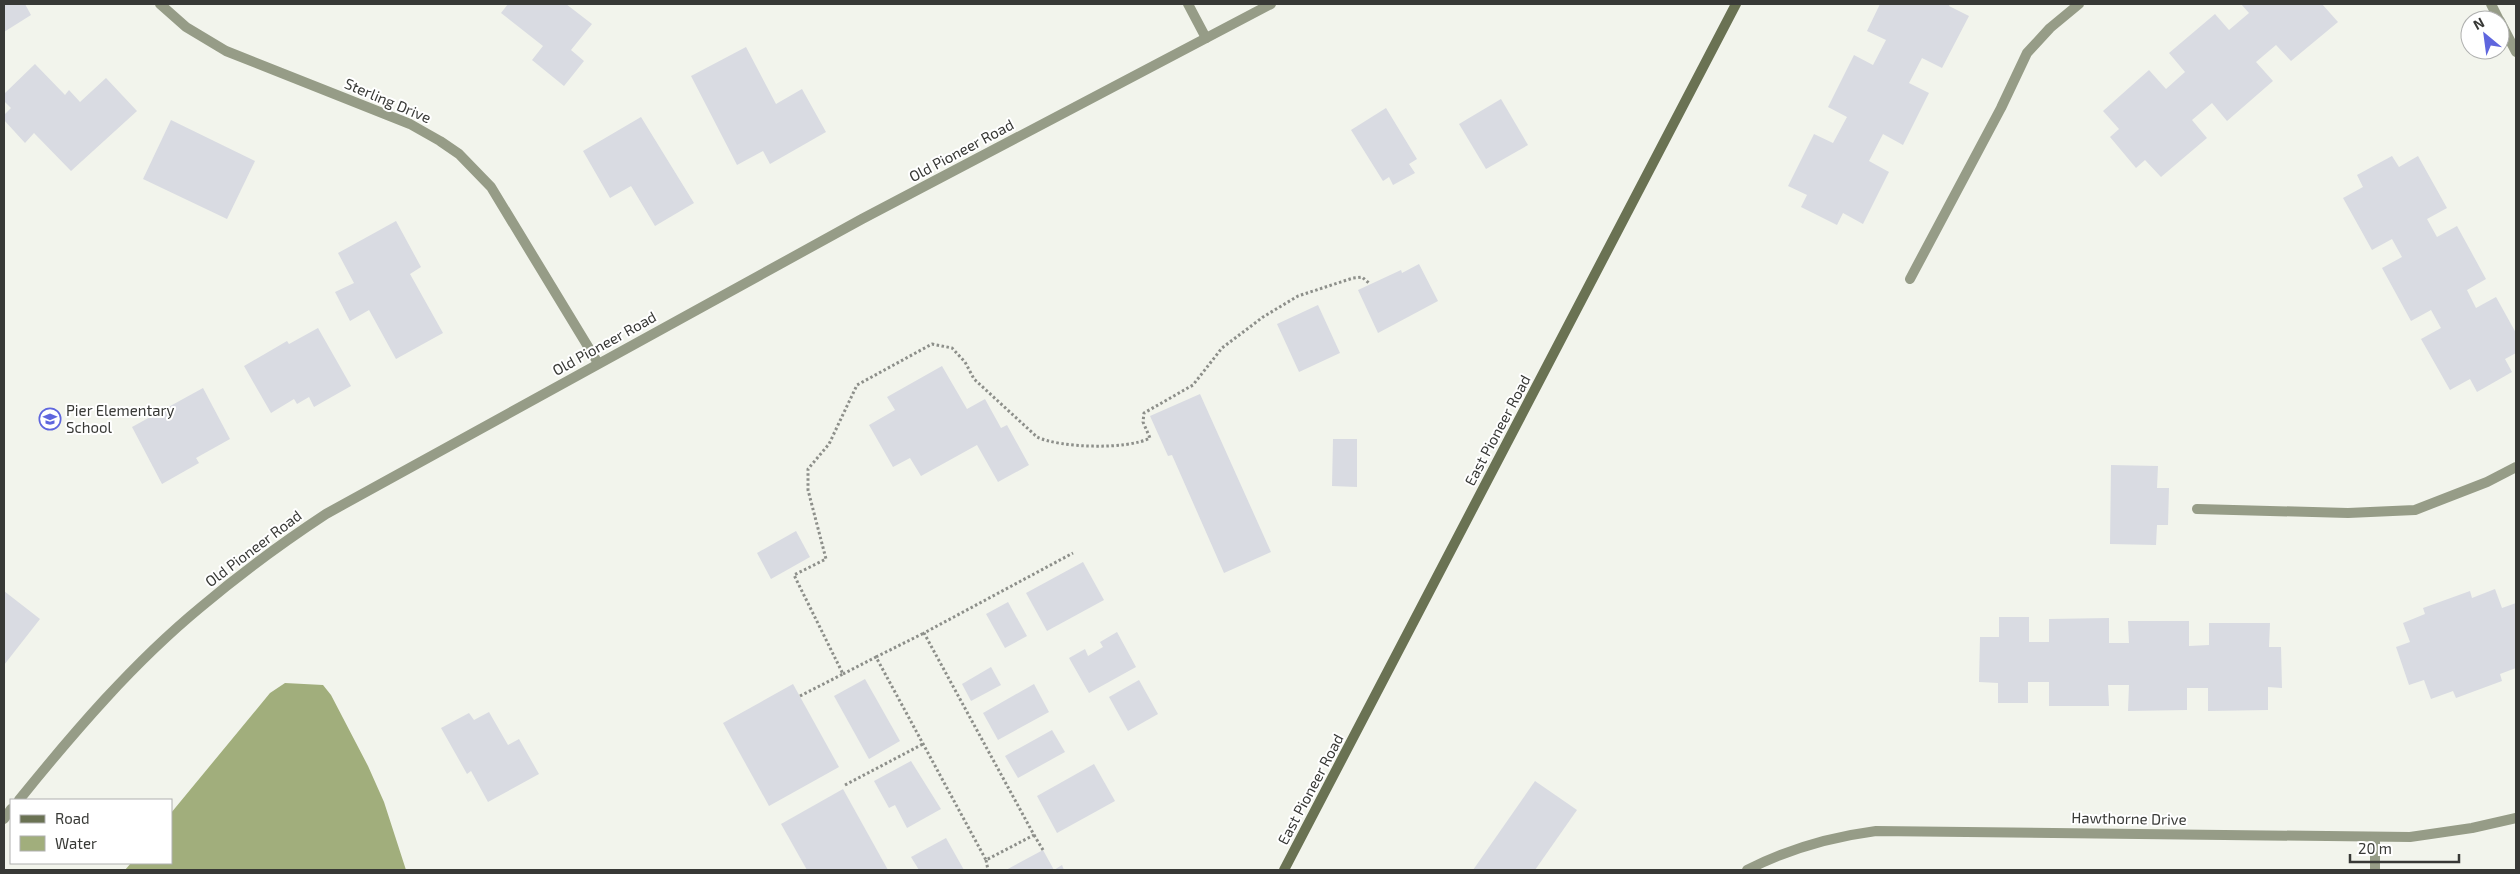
<svg xmlns="http://www.w3.org/2000/svg" width="2520" height="874" viewBox="0 0 2520 874" font-family="'Exo 2',sans-serif">
	<style>
		.water { fill: #a1ae7c }
		.building { fill: #d9dbe2 }
		.lines { fill: none; stroke-linecap: round; stroke-linejoin: round }
		.path { stroke: #8d8f8a; stroke-width: 3; stroke-dasharray: 2.5 2.5; stroke-linecap: butt }
		.lane { stroke: #969c87; stroke-width: 10 }
		.street { stroke: #969c87; stroke-width: 10 }
		.secondary { stroke: #6a7253; stroke-width: 10 }
		.labels { text-anchor: middle; dominant-baseline: central; stroke-width: 4; stroke-linejoin: round; paint-order: stroke }
		.street-label { font-size: 15px; fill: #383936; stroke: #fff }
		.poi-label { font-size: 15px; fill: #383936; stroke: #fff; text-anchor: start }
	</style>
	<rect width="100%" height="100%" fill="#f2f4ec"/>
	<!-- water -->
	<path class="water" d="M285,683L323,685L331,695L368,766L384,802L406,870H125L131,863H171V813L270,693Z"/>
	<!-- building -->
	<g class="building">
		<path d="M4,4H25L31,15L4,32Z"/>
		<path d="M508,4H566L592,24L571,50L584,61L564,86L532,60L543,46L501,13Z"/>
		<path d="M1880,4H1950L1949,6L1969,16L1942,68L1922,58L1909,83L1929,93L1903,145L1883,134L1869,161L1889,172L1863,224L1843,213L1837,225L1801,207L1807,195L1788,186L1814,134L1833,143L1847,117L1828,107L1854,55L1873,65L1886,40L1867,31Z"/>
		<path d="M2241,4H2322L2338,22L2291,61L2276,45L2256,62L2273,81L2227,121L2212,103L2192,120L2207,138L2161,177L2145,160L2136,168L2110,137L2119,129L2103,111L2149,70L2166,89L2185,72L2169,53L2215,14L2229,30L2249,13Z"/>
		<path d="M746,47L776,104L802,89L826,132L770,164L763,151L737,165L691,76Z"/>
		<path d="M35,64L65,95L69,90L80,102L106,78L137,111L71,171L34,133L25,143L4,120V115L11,108L4,101V94Z"/>
		<path d="M1501,99L1528,145L1486,169L1459,124Z"/>
		<path d="M1386,108L1417,159L1409,164L1415,173L1393,185L1389,177L1383,181L1351,130Z"/>
		<path d="M641,117L694,203L655,226L631,186L610,198L583,151Z"/>
		<path d="M171,120L255,161L227,219L143,179Z"/>
		<path d="M2392,156L2399,167L2418,156L2447,208L2427,219L2437,237L2457,226L2486,279L2467,290L2476,308L2496,297L2516,333V353L2505,359L2512,372L2477,392L2470,379L2450,390L2421,339L2441,328L2431,310L2411,321L2382,268L2402,257L2392,239L2372,250L2343,198L2363,187L2357,175Z"/>
		<path d="M396,221L421,267L410,274L443,333L396,359L369,310L350,321L335,292L354,283L338,253Z"/>
		<path d="M1419,264L1438,301L1378,333L1358,290L1401,270L1402,273Z"/>
		<path d="M1318,305L1340,353L1299,372L1277,324Z"/>
		<path d="M318,328L351,386L314,407L309,397L297,404L294,399L271,413L244,366L287,341L289,344Z"/>
		<path d="M942,366L967,409L985,399L1001,428L1007,425L1029,465L998,482L977,445L921,476L910,458L893,467L869,425L895,410L887,397Z"/>
		<path d="M203,388L230,439L196,458L199,463L162,484L132,427Z"/>
		<path d="M1200,394L1271,552L1224,573L1172,455L1168,456L1150,416Z"/>
		<path d="M1333,439H1357V487L1332,486Z"/>
		<path d="M2111,465L2158,466L2157,488H2169L2168,525H2157L2156,545L2110,544Z"/>
		<path d="M796,531L810,557L771,579L757,553Z"/>
		<path d="M1083,562L1104,600L1047,631L1026,593Z"/>
		<path d="M2495,589L2502,608L2516,603V668L2500,674L2502,681L2456,698L2453,691L2431,699L2424,680L2409,685L2396,647L2410,642L2403,623L2425,614L2423,608L2470,591L2472,598Z"/>
		<path d="M4,591L40,619L4,665Z"/>
		<path d="M1008,602L1027,636L1005,648L986,614Z"/>
		<path d="M1999,617H2029V642H2049V619L2109,618V643H2129L2128,621H2189V646L2209,645V623H2270L2269,647H2281L2282,688L2268,687V710L2208,711V688H2187V710L2128,711L2129,685H2108L2109,706H2049V682H2028V703H1998V683L1979,682L1980,637H1999Z"/>
		<path d="M1117,632L1136,667L1089,693L1069,658L1085,649L1088,656L1103,647L1100,642Z"/>
		<path d="M991,667L1001,685L971,701L962,684Z"/>
		<path d="M865,679L900,741L869,759L834,696Z"/>
		<path d="M1139,680L1158,714L1128,731L1109,697Z"/>
		<path d="M793,684L839,767L769,806L723,723Z"/>
		<path d="M1034,684L1049,712L998,740L983,713Z"/>
		<path d="M489,712L508,745L519,739L539,774L488,802L471,771L467,774L441,728L469,713L474,720Z"/>
		<path d="M1052,730L1065,752L1018,778L1005,756Z"/>
		<path d="M911,761L941,809L907,828L895,805L889,808L874,781Z"/>
		<path d="M1094,764L1115,801L1057,833L1037,796Z"/>
		<path d="M1535,781L1577,810L1535,870H1473Z"/>
		<path d="M843,789L888,870H807L781,824Z"/>
		<path d="M946,838L964,870H919L911,857Z"/>
		<path d="M1043,850L1054,870L1062,865L1064,870H1006Z"/>
	</g>
	<g class="lines">
		<!-- path -->
		<g class="path">
			<path d="M876,657L924,633"/>
			<path d="M843,674L876,657L986,860L1034,835L924,633L1073,553"/>
			<path d="M800,696L843,674L794,575L826,559L808,490V469L829,444L857,385L932,344L952,348L965,362L974,379L1037,437C1060,448 1127,450 1150,438L1143,422L1144,413L1193,385L1222,348L1263,317L1298,296L1353,278L1362,277L1370,284"/>
			<path d="M845,785L923,744"/>
			<path d="M1034,835L1043,850"/>
			<path d="M986,860L988,870"/>
		</g>
		<!-- lane -->
		<g class="lane">
			<path d="M1910,279L2001,108L2027,53L2050,28L2079,4"/>
			<path d="M2197,509L2348,513L2415,510L2487,482L2516,467"/>
		</g>
		<!-- street -->
		<g class="street">
			<path d="M160,4L186,27L226,51L410,124L440,141L459,154L491,187L598,363"/>
			<path d="M1188,4L1206,38"/>
			<path d="M2491,4L2499,20"/>
			<path d="M2500,21L2516,52"/>
			<path d="M19,800C74,732 133,663 201,607C241,573 282,543 326,514L862,219L1271,4"/>
			<path d="M4,819L11,809"/>
			<path d="M1747,870C1788,849 1830,837 1876,831L2410,837L2472,828L2516,818"/>
			<path d="M2375,870V837"/>
		</g>
		<!-- secondary -->
		<path class="secondary" d="M1284,870L1736,4"/>
	</g>
	<!-- icons -->
	<defs>
		<g id="school-ring" transform="scale(1.125)"><circle r="9.5" fill="#fff" stroke="#5f66de" stroke-width="1.5"/><path d="M0-5L7-2L0 1L-7-2ZM-4 1L0 2.5L4 1V4Q0 6-4 4Z" fill="#5f66de"/></g>
	</defs>
	<g fill-rule="evenodd">
		<use href="#school-ring" x="50" y="419"/>
	</g>
	<g class="labels">
		<!-- street labels -->
		<g class="street-label">
			<text transform="translate(388 100) rotate(23)">Sterling Drive</text>
			<text transform="translate(961 150) rotate(-28)">Old Pioneer Road</text>
			<text transform="translate(604 343) rotate(-29)">Old Pioneer Road</text>
			<text transform="translate(1497 430) rotate(-62)">East Pioneer Road</text>
			<text transform="translate(253 548) rotate(-37)">Old Pioneer Road</text>
			<text transform="translate(1310 789) rotate(-62)">East Pioneer Road</text>
			<text transform="translate(2129 818) rotate(1)">Hawthorne Drive</text>
		</g>
		<!-- poi labels -->
		<g class="poi-label">
			<text x="66" y="410">Pier Elementary<tspan x="66" dy="17">School</tspan></text>
		</g>
	</g>
	<!-- border -->
	<rect width="2520" height="874" fill="none" stroke="#383936" stroke-width="10"/>
	<!-- legend -->
	<rect x="10" y="799" width="162" height="65" fill="#ffffff" stroke="#afb0af"/>
	<rect x="20" y="815" width="25" height="8" fill="#6a7253" stroke="#afb0af"/>
	<text x="55" y="824" font-size="15" fill="#383936">Road</text>
	<rect x="20" y="836" width="25" height="15" fill="#a1ae7c" stroke="#afb0af"/>
	<text x="55" y="849" font-size="15" fill="#383936">Water</text>
	<!-- north arrow -->
	<g transform="translate(2485 35) rotate(331)"><circle r="24" fill="#ffffff" stroke="#afb0af"/>
	<path d="M0-4L9 19L0 12L-9 19Z" fill="#5f66de"/>
	<text y="-8" font-size="14" font-weight="bold" text-anchor="middle" fill="#383936">N</text>
	</g>
	<!-- scale -->
	<path d="M2350 854v8h109v-8" fill="none" stroke="#383936" stroke-width="2.5"/>
	<text x="2358" y="854" font-size="15" fill="#383936" stroke="#ffffff" stroke-width="4" paint-order="stroke">20 m</text>
</svg>
